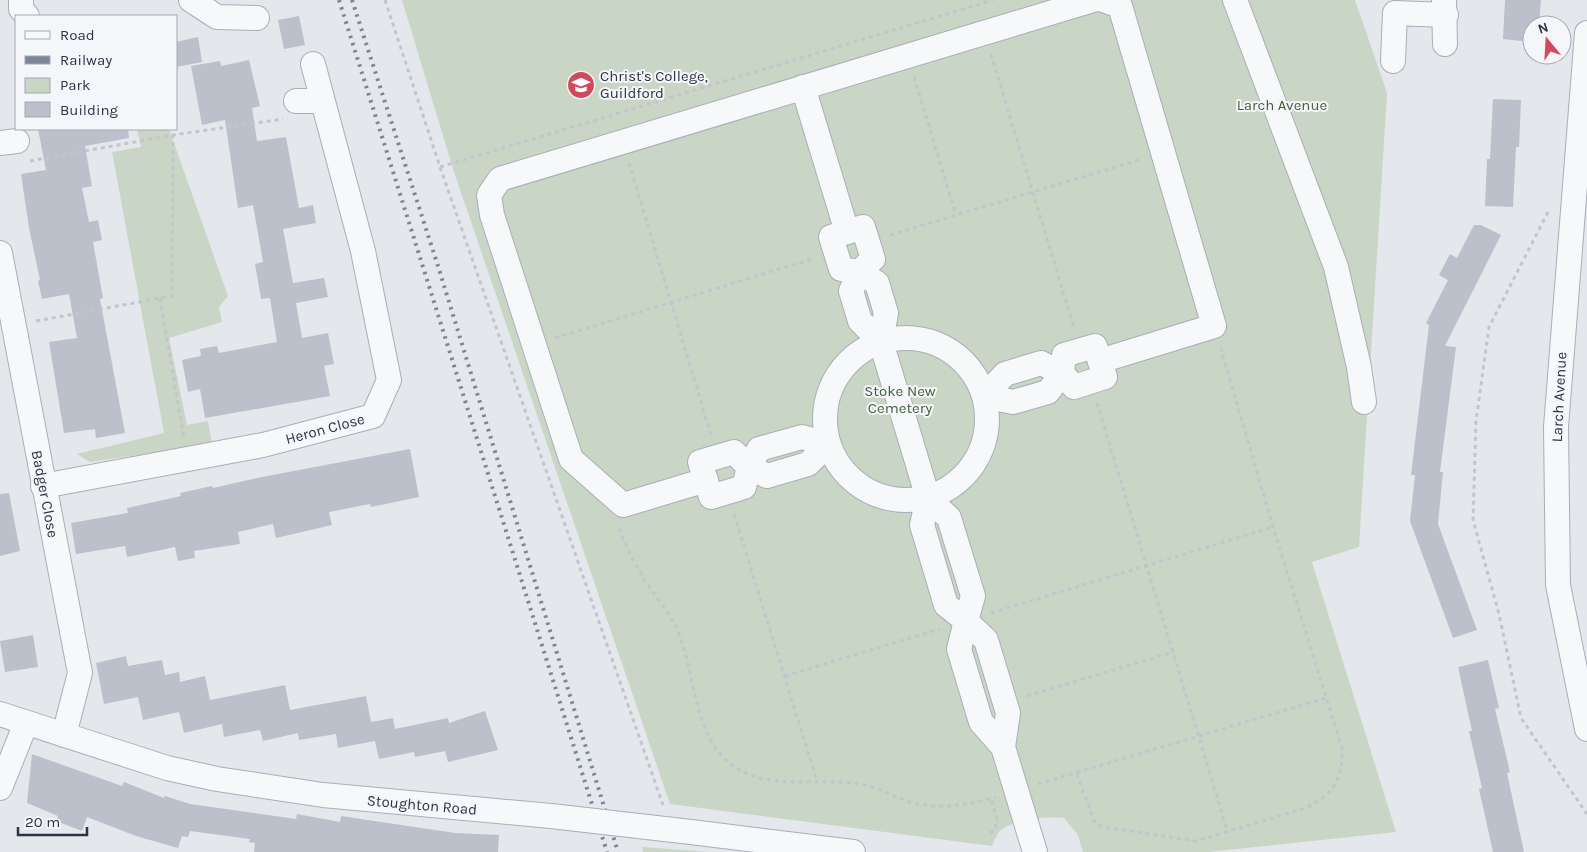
<svg xmlns="http://www.w3.org/2000/svg" width="1587" height="852" viewBox="0 0 1587 852" font-family="Karla,sans-serif">
	<style>
		.green { fill: #c9d6c5 }
		.building { fill: #bbc0ca }
		.lines { fill: none; stroke-linecap: round; stroke-linejoin: round }
		.minor-casing { stroke: #a9aeb7; stroke-width: 26 }
		.path { stroke: #c2c5cb; stroke-width: 3; stroke-dasharray: 4 4; stroke-linecap: butt }
		.minor { stroke: #f7f8fa; stroke-width: 24 }
		.rail { stroke: #7d8696; stroke-width: 4; stroke-dasharray: 2.5 5; stroke-linecap: butt }
		.minor-bridge-casing { stroke: #a9aeb7; stroke-width: 26; stroke-linecap: butt }
		.minor-bridge { stroke: #f7f8fa; stroke-width: 24 }
		.labels { text-anchor: middle; dominant-baseline: central; stroke-width: 4; stroke-linejoin: round; paint-order: stroke }
		.poi-label { font-size: 15px; fill: #2b3445; stroke: #f4f6f9; text-anchor: start }
		.park-label { font-size: 15px; fill: #3f6138; stroke: #f4f6f9 }
		.street-label { font-size: 15px; fill: #2b3445; stroke: #f4f6f9 }
	</style>
	<rect width="100%" height="100%" fill="#e4e7ec"/>
	<!-- green -->
	<g class="green">
		<path d="M402,0H1355L1387,93L1359,547L1312,562L1396,832L1209,852H1083L1078,835L1064,818C1047,816 1012,819 999,832C996,835 994,842 992,846L670,804L453,169Z"/>
		<path d="M137,129H169L228,296L219,307L222,322L169,338L187,425L208,421L212,444L90,462L77,454L164,433L112,152L141,147Z"/>
		<path d="M642,847L710,852H643Z"/>
	</g>
	<!-- building -->
	<g class="building">
		<path d="M1505,0H1541L1539,25H1532V42L1503,39Z"/>
		<path d="M299,16L305,45L284,49L278,20Z"/>
		<path d="M198,37L202,62L176,67V42Z"/>
		<path d="M249,60L260,106L252,108L257,141L286,137L299,208L313,205L316,223L283,229L293,283L324,278L328,297L296,303L302,338L328,333L334,364L324,366L330,396L205,418L200,389L188,392L182,360L201,356L200,349L217,346L219,353L277,342L270,298L261,299L255,264L263,262L253,205L238,208L225,120L202,125L191,66L220,61L221,66Z"/>
		<path d="M1493,99L1521,100L1519,147H1516L1513,207L1485,206L1487,159H1490Z"/>
		<path d="M38,129H128L129,138L85,146L92,186L82,188L89,222L98,220L102,240L93,242L103,298L100,299L125,433L96,438L95,429L64,433L49,342L77,338L69,294L42,299L38,281L40,280L29,228L21,174L46,170Z"/>
		<path d="M1474,225H1481L1501,235L1445,346L1456,347L1440,472H1443L1438,524L1477,630L1453,638L1410,521L1415,475H1411L1429,325L1426,323L1448,280L1439,275L1450,254L1457,258Z"/>
		<path d="M410,449L419,497L371,507L370,504L329,512L332,525L276,538L273,524L238,532L240,544L194,551L195,558L178,561L175,547L127,557L125,546L76,554L71,523L128,513L127,508L181,496L180,493L212,486L213,488L262,477Z"/>
		<path d="M9,493L20,551L0,556V494Z"/>
		<path d="M33,635L38,667L5,672L0,641Z"/>
		<path d="M126,656L128,666L162,660L165,675L179,672L180,682L205,676L210,700L285,685L290,710L366,696L371,722L393,718L395,729L448,718L449,723L485,711L498,750L448,762L445,751L415,757L414,752L379,759L375,741L338,748L336,734L299,740L298,733L263,741L260,730L224,737L222,724L184,733L179,712L143,720L138,697L104,704L96,663Z"/>
		<path d="M1488,660L1499,708L1495,709L1510,772L1507,773L1524,852H1493L1479,789L1482,788L1469,731H1472L1458,667Z"/>
		<path d="M32,754L122,786L124,782L164,798L165,796L190,804L296,819L297,814L340,822L341,816L455,833L499,835L498,852H254L255,843L249,842L250,839L190,831L188,837L182,836L178,848L136,836L87,817L82,831L56,821L58,816L27,803Z"/>
	</g>
	<g class="lines">
		<!-- minor casing -->
		<g class="minor-casing">
			<g id="minor">
				<path d="M21,0V9L27,16"/>
				<path d="M191,0L217,17L257,18"/>
				<path d="M1235,0L1336,267L1359,367L1364,402"/>
				<path d="M1444,0L1445,44"/>
				<path d="M1587,33L1556,427L1558,585L1587,729"/>
				<path d="M1393,61L1395,13L1446,15"/>
				<path d="M803,87L847,232"/>
				<path d="M296,101H321"/>
				<path d="M0,143L17,141"/>
				<path d="M863,227L873,259L859,272L841,269L831,237Z"/>
				<path d="M0,253L80,673L64,735"/>
				<circle cx="906" cy="419" r="81"/>
				<path d="M881,342L860,321L851,291L859,272L877,283L886,313L881,342L928,498L922,525L946,605L966,621L959,649L981,722L1003,747"/>
				<path d="M1095,346L1105,377L1074,387L1062,373L1064,355Z"/>
				<path d="M1100,361L1214,326L1120,6L1103,0"/>
				<path d="M1041,363L1062,373L1048,392L1013,402L984,396L1005,374Z"/>
				<path d="M802,437L828,444L808,464L767,476L749,467L759,449Z"/>
				<path d="M734,452L749,467L744,487L711,497L700,462Z"/>
				<path d="M706,480L623,505L571,459L492,215L489,195L500,179L1093,0"/>
				<path d="M43,486L263,445L373,416L389,380L363,251L313,64"/>
				<path d="M928,498L949,518L973,596L966,621L986,640L1008,713L1003,747L1035,852"/>
				<path d="M0,714L167,768L217,779L323,795L551,816"/>
				<path d="M0,788L26,723"/>
				<path d="M691,832L853,852"/>
			</g>
		</g>
		<!-- path -->
		<g class="path">
			<path d="M385,0L440,167L663,805"/>
			<path d="M991,54L1074,328"/>
			<path d="M914,77L956,215"/>
			<path d="M30,161L173,135L283,119"/>
			<path d="M629,163L711,435"/>
			<path d="M440,167L993,0"/>
			<path d="M1548,212L1489,327L1476,421L1473,520L1499,614L1521,718L1587,814"/>
			<path d="M890,235L1142,159"/>
			<path d="M160,298L184,438"/>
			<path d="M36,321L172,296L173,135"/>
			<path d="M555,338L815,258"/>
			<path d="M1097,403L1228,833"/>
			<path d="M734,514L817,781"/>
			<path d="M620,528V532C627,547 634,562 642,576C652,592 665,607 674,623C699,671 689,750 748,774C783,788 823,778 860,784C878,787 893,797 910,802C939,810 968,805 996,797"/>
			<path d="M991,613L1273,527"/>
			<path d="M785,676L940,629"/>
			<path d="M1027,696L1173,652"/>
			<path d="M1077,774L1095,823L1103,827L1196,841L1306,808C1334,794 1343,779 1342,748L1273,527L1221,349"/>
			<path d="M1038,784L1326,698"/>
			<path d="M990,833L995,830L997,820L991,798"/>
		</g>
		<!-- minor -->
		<use href="#minor" class="minor"/>
		<!-- rail -->
		<g class="rail">
			<path d="M339,0L607,852"/>
			<path d="M352,0L438,266L618,852"/>
		</g>
		<!-- minor-bridge casing -->
		<g class="minor-bridge-casing">
			<path id="minor-bridge" d="M551,816L691,832"/>
		</g>
		<!-- minor-bridge -->
		<use href="#minor-bridge" class="minor-bridge"/>
	</g>
	<!-- icons -->
	<defs>
		<g id="school-disc" transform="scale(1.4375)"><circle r="9.5" fill="#d1495b" stroke="#f4f6f9"/><path d="M0-5L7-2L0 1L-7-2ZM-4 1L0 2.5L4 1V4Q0 6-4 4Z" fill="#fff"/></g>
	</defs>
	<g fill-rule="evenodd">
		<use href="#school-disc" x="581" y="85"/>
	</g>
	<g class="labels">
		<!-- poi labels -->
		<g class="poi-label">
			<text x="600" y="76">Christ's College,<tspan x="600" dy="17">Guildford</tspan></text>
		</g>
		<!-- park labels -->
		<g class="park-label">
			<text x="1282" y="105">Larch Avenue</text>
			<text x="900" y="391">Stoke New<tspan x="900" dy="17">Cemetery</tspan></text>
		</g>
		<!-- street labels -->
		<g class="street-label">
			<text transform="translate(1559 397) rotate(-87)">Larch Avenue</text>
			<text transform="translate(325 429) rotate(-15)">Heron Close</text>
			<text transform="translate(45 494) rotate(79)">Badger Close</text>
			<text transform="translate(422 805) rotate(5)">Stoughton Road</text>
		</g>
	</g>
	<!-- legend -->
	<rect x="15" y="15" width="162" height="115" fill="#f4f6f9" stroke="#a4a8b1"/>
	<rect x="25" y="31" width="25" height="8" fill="#f7f8fa" stroke="#a4a8b1"/>
	<text x="60" y="40" font-size="15" fill="#2b3445">Road</text>
	<rect x="25" y="56" width="25" height="8" fill="#7d8696" stroke="#a4a8b1"/>
	<text x="60" y="65" font-size="15" fill="#2b3445">Railway</text>
	<rect x="25" y="78" width="25" height="15" fill="#c9d6c5" stroke="#a4a8b1"/>
	<text x="60" y="90" font-size="15" fill="#2b3445">Park</text>
	<rect x="25" y="102" width="25" height="15" fill="#bbc0ca" stroke="#a4a8b1"/>
	<text x="60" y="115" font-size="15" fill="#2b3445">Building</text>
	<!-- north arrow -->
	<g transform="translate(1547 40) rotate(342)"><circle r="24" fill="#f4f6f9" stroke="#a4a8b1"/>
	<path d="M0-4L9 19L0 12L-9 19Z" fill="#d1495b"/>
	<text y="-8" font-size="14" font-weight="bold" text-anchor="middle" fill="#2b3445">N</text>
	</g>
	<!-- scale -->
	<path d="M18 827v8h69v-8" fill="none" stroke="#2b3445" stroke-width="2.5"/>
	<text x="25" y="827" font-size="15" fill="#2b3445" stroke="#f4f6f9" stroke-width="4" paint-order="stroke">20 m</text>
</svg>
